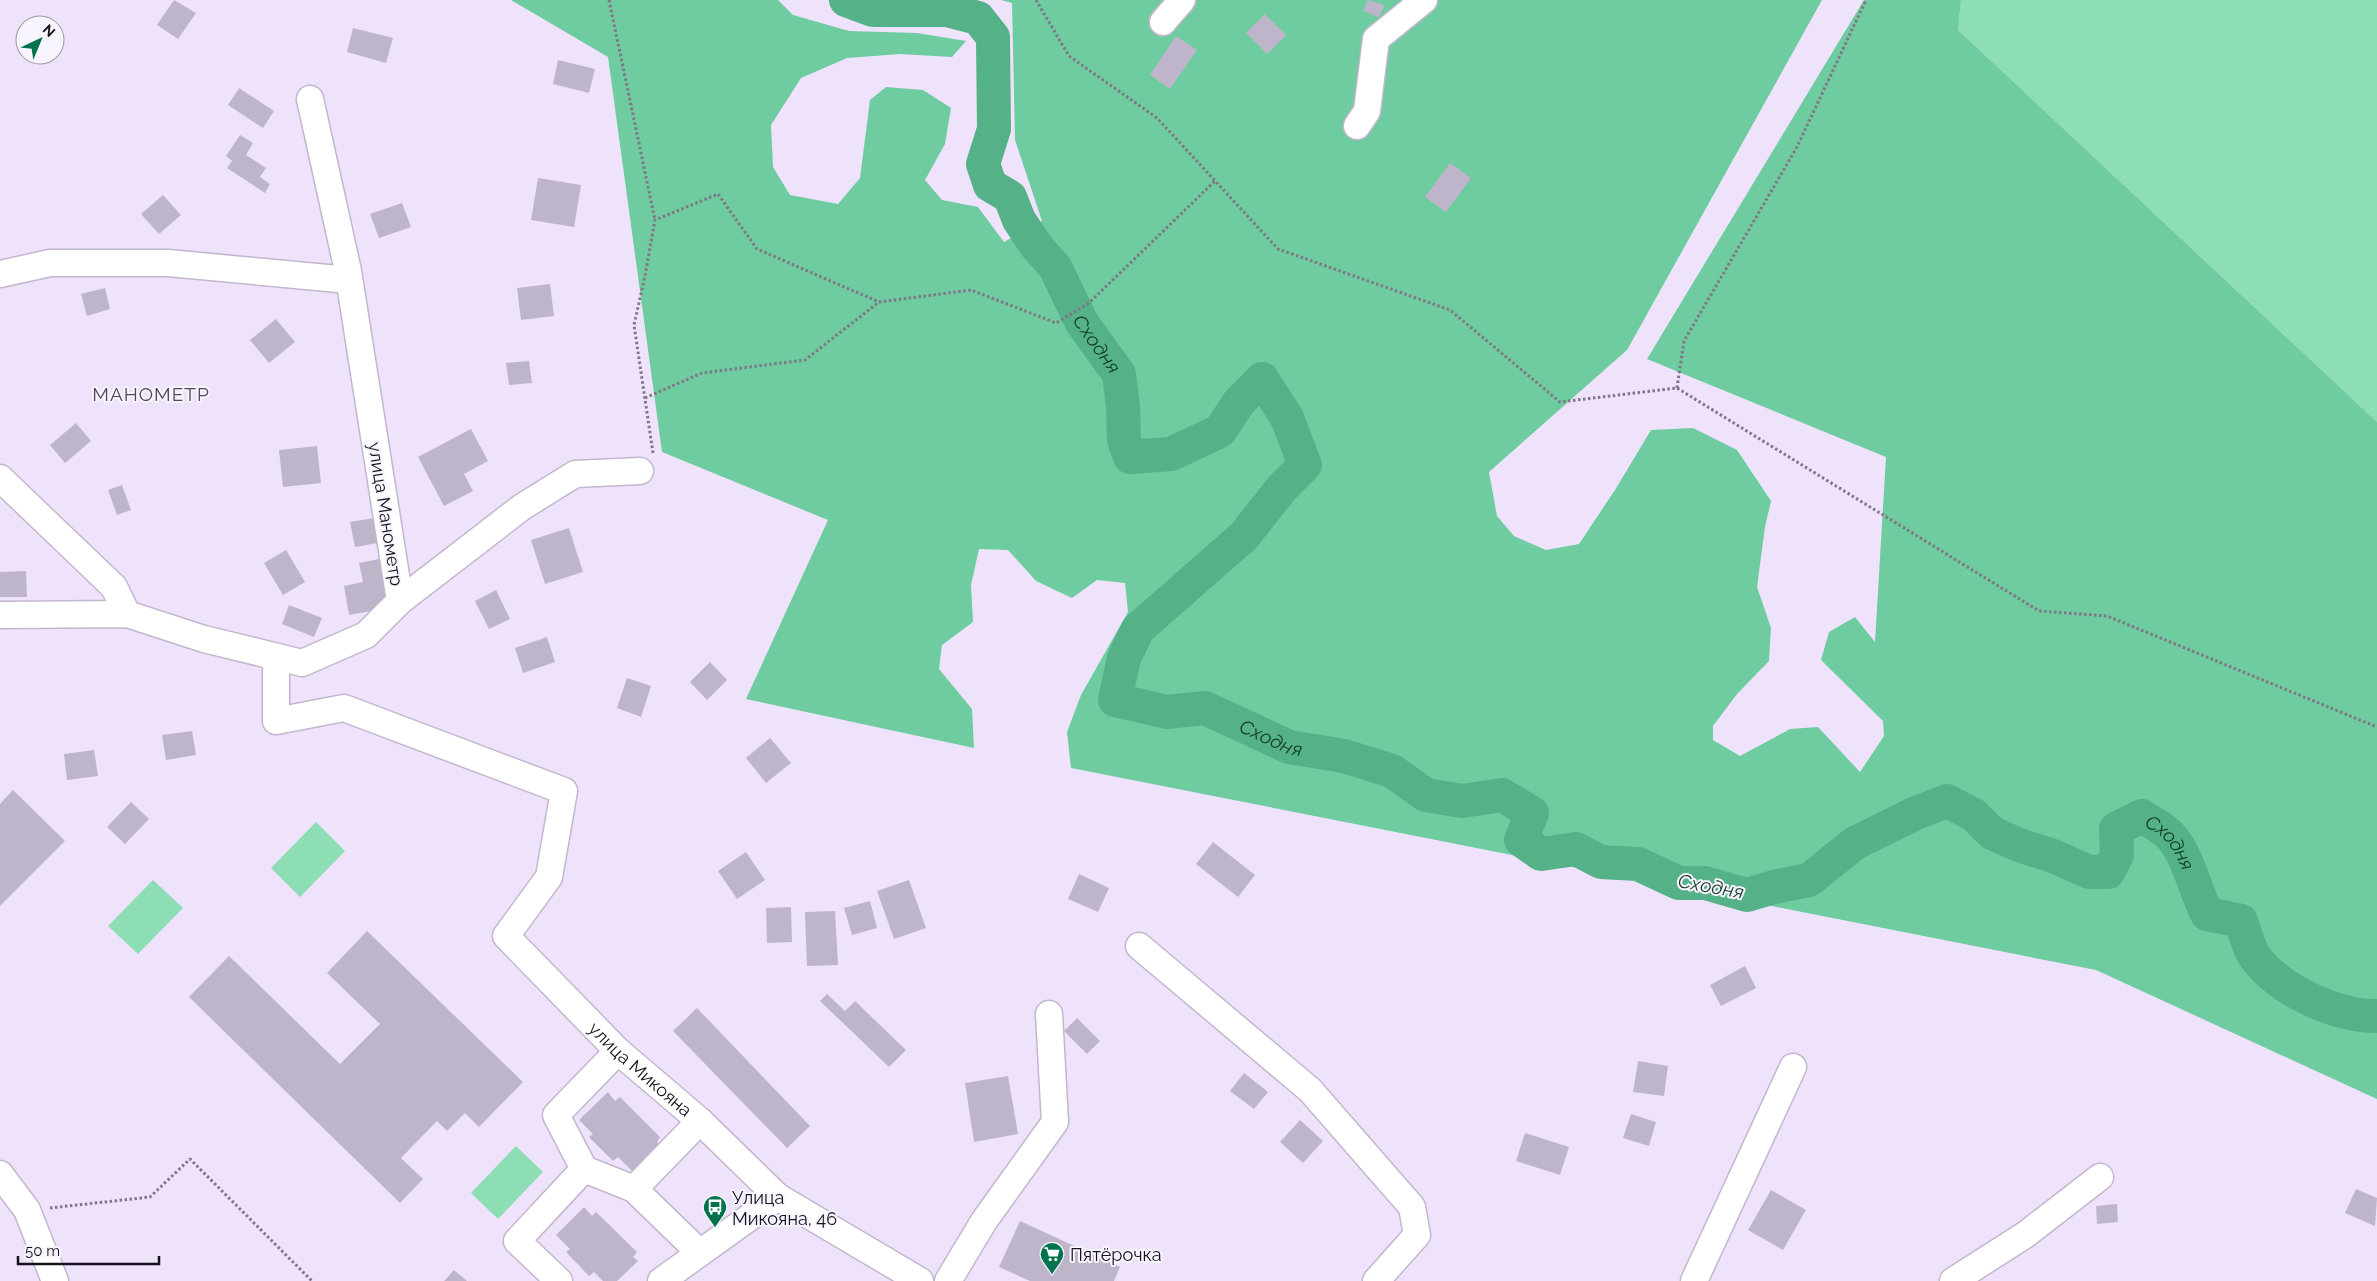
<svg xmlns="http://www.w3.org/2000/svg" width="2377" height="1281" viewBox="0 0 2377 1281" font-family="Raleway,sans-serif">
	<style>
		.green { fill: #8dddb5 }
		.forest { fill: #6fcba0 }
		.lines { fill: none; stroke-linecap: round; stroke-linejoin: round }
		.river { stroke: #55b187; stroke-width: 34 }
		.building { fill: #bfb5cb }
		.minor-casing { stroke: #c2b7ce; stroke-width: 29 }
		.path { stroke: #7f7787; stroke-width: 3; stroke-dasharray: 2.5 2.5; stroke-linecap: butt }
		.minor { stroke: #fff; stroke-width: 26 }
		.labels { text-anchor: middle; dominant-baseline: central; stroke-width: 4; stroke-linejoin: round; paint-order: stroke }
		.street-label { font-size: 18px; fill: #16121a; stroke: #f8f4fd }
		.poi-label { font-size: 18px; fill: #16121a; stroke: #f8f4fd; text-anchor: start }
		.water-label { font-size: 19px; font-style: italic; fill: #123b29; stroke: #f8f4fd }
		.neighbourhood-label { font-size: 19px; letter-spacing: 1px; fill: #50475a; stroke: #f8f4fd }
	</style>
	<rect width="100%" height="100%" fill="#eee3fb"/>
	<!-- green -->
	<g class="green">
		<path d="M1961,0H2377V422L1958,30Z"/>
		<path d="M316,822L345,851L300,897L271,868Z"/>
		<path d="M153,880L183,908L138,954L108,926Z"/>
		<path d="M516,1146L543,1172L498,1219L471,1193Z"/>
	</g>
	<!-- forest -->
	<path class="forest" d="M511,0H778L793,15L849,31L917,33L966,41L952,57L900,54L847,58L801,78L771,125L773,167L790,195L838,204L860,178L870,100L886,87L923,90L951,108L945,144L925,180L942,200L978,207L1004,242L1042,221L1015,140L1012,3L1001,0H1822L1627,350L1489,472L1497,516L1514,536L1546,550L1579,544L1615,490L1651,430L1693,428L1737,450L1771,501L1765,527L1757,587L1771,628L1769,661L1737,694L1713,726V740L1740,756L1790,729L1818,727L1860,772L1884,736L1883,721L1821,660L1829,632L1855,617L1875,642L1886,457L1647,359L1864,0H1961L1958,30L2377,422V1099L2096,970L1071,768L1067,732L1081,695L1128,612L1125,583L1097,580L1072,598L1036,581L1008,550L979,549L971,585L973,622L942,645L939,669L972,709L974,748L746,699L828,520L662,452L608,57Z"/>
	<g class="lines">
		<!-- river -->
		<path class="river" id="s1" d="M846,0L873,10H947L978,18L993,37L994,129L983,164L990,185L1010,197L1019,220L1037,247L1055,267L1082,323L1119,374L1123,407L1124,440L1130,457L1171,454L1220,431L1239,402L1262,379L1287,418L1305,465L1281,489L1244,536L1138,629L1124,658L1115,700L1167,712L1205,708L1289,747L1344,756L1392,771L1426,795L1462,801L1502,795L1532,813L1521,840L1541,854L1576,849L1601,862L1638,864L1679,883H1705L1747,895L1774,887L1809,880L1855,843L1916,813L1947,801L1974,815L1992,833L2019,845L2053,856L2089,872H2108L2117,855L2116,829L2142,816C2149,821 2158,825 2165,831C2187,848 2194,889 2207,914L2241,921C2245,932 2248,947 2255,957C2280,991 2336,1016 2377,1016"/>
	</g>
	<!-- building -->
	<g class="building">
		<path d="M174,0L196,13L178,39L157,25Z"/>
		<path d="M1368,0L1384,5L1379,17L1363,11Z"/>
		<path d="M1265,14L1286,35L1267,54L1246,33Z"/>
		<path d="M353,28L393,38L386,63L347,52Z"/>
		<path d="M1176,36L1197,50L1170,89L1150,75Z"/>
		<path d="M558,60L595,69L589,93L553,84Z"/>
		<path d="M239,88L274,111L263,128L228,105Z"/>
		<path d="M240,135L253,143L246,155L266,168L260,177L270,184L265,193L227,168L232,161L226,156Z"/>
		<path d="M1450,163L1471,178L1446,212L1425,197Z"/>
		<path d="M538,178L581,185L574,227L531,220Z"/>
		<path d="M163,195L181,215L159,234L141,214Z"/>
		<path d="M402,203L411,227L379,238L370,214Z"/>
		<path d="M550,284L554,316L521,320L517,288Z"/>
		<path d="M105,288L110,309L87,316L81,294Z"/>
		<path d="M276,319L295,342L269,363L250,340Z"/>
		<path d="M529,361L532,383L509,385L506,363Z"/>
		<path d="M76,423L91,441L65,463L50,445Z"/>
		<path d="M471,429L488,461L464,474L473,491L444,506L418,457Z"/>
		<path d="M317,446L321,483L283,487L279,450Z"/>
		<path d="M122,485L131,510L117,515L108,490Z"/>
		<path d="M374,518L378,543L355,547L350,522Z"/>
		<path d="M569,528L583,572L545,584L531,540Z"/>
		<path d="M286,550L305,582L283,595L264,563Z"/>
		<path d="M379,559L388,608L349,615L344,586L363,582L359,563Z"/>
		<path d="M26,571L27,597H0V572Z"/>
		<path d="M496,590L510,619L489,629L475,601Z"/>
		<path d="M289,605L322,618L314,637L282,624Z"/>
		<path d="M547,637L555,662L523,673L515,648Z"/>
		<path d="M710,662L727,680L707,700L690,682Z"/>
		<path d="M627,678L651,686L641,717L617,708Z"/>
		<path d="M192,731L196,755L166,760L162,735Z"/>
		<path d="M770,738L791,763L766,783L746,758Z"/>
		<path d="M94,750L98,776L67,780L64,754Z"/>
		<path d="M13,790L65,841L0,906V804Z"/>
		<path d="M131,802L149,819L125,844L107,827Z"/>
		<path d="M1213,842L1255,875L1238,897L1196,864Z"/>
		<path d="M746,852L765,880L737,899L718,871Z"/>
		<path d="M1079,874L1109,888L1098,912L1068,899Z"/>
		<path d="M909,880L926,928L894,939L877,891Z"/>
		<path d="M870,901L877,928L852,935L844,908Z"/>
		<path d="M791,907L792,942L767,943L766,908Z"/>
		<path d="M835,911L838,965L807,966L805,912Z"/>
		<path d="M367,931L523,1082L479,1127L465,1113L447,1131L437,1121L401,1158L423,1179L400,1203L189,997L229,956L340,1064L380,1024L327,973Z"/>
		<path d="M1745,966L1756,988L1721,1006L1710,985Z"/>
		<path d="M827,994L845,1011L855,1001L906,1050L889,1067L820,1001Z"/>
		<path d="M697,1008L810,1126L787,1148L673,1031Z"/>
		<path d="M1077,1018L1100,1041L1087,1054L1064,1031Z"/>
		<path d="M1638,1061L1668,1066L1664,1096L1633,1092Z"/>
		<path d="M1244,1073L1268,1092L1254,1109L1230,1091Z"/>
		<path d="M1008,1076L1018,1134L974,1142L965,1083Z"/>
		<path d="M608,1092L615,1101L620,1097L660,1137L657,1142L661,1146L634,1173L618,1157L613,1161L589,1137L593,1134L579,1120Z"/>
		<path d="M1631,1114L1656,1122L1649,1146L1623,1138Z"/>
		<path d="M1300,1120L1323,1141L1303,1163L1280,1142Z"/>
		<path d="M1525,1133L1569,1147L1560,1175L1516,1161Z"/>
		<path d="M2356,1189L2377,1198L2375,1226L2345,1213Z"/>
		<path d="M1771,1190L1806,1210L1783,1250L1748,1230Z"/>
		<path d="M2117,1204L2118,1222L2097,1224L2096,1206Z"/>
		<path d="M584,1207L592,1216L596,1212L637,1252L633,1257L638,1261L617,1281H603L594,1272L589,1276L566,1252L570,1249L556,1235Z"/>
		<path d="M1020,1221L1120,1267L1114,1281H1030L999,1267Z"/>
		<path d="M454,1270L467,1281H444Z"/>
	</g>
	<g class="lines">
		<!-- minor casing -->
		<g class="minor-casing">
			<g id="minor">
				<path d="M1163,22L1182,0"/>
				<path d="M1357,126L1367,111L1376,39L1424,0"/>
				<path d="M0,274L50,263H168L349,280"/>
				<path d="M0,478L114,587L127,614"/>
				<path d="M400,601L522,507L575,474L640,471"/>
				<path d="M0,615L127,614L204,639L302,663L366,635L400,601L348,271L310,99"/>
				<path id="s2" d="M276,657V721L344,708L564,791L549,877L506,936L618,1051L700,1121L778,1197"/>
				<path d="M1139,946L1310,1090L1412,1207L1417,1235L1376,1281"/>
				<path d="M618,1051L556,1115L584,1169L634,1189L700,1121"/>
				<path d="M0,1174L27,1210L55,1281"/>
				<path d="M634,1189L699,1252"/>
				<path d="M559,1281L517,1241L584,1169"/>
				<path d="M661,1281L778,1197L920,1281"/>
				<path d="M948,1281L984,1221L1055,1122L1049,1014"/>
				<path d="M1694,1281L1793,1067"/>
				<path d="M1953,1281L2025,1235L2100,1177"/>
			</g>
		</g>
		<!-- path -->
		<g class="path">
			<path d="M609,0L655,220"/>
			<path d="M1036,0L1069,56L1157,118L1278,249L1450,310L1560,402L1677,388L2039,611L2107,616L2377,727"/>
			<path d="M1677,388L1684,341L1797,147L1866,0"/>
			<path d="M645,398L702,373L805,360L879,302"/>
			<path d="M653,453L634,325L645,276L655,220L718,194L757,249L879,302L971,290L1056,323L1089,303L1215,181"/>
			<path d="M50,1208L150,1197L190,1159L312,1281"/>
		</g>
		<!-- minor -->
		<use href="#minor" class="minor"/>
	</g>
	<!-- icons -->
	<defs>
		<g id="bus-pin" transform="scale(1.25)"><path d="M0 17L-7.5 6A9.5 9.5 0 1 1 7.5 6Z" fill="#00724c" stroke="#f8f4fd"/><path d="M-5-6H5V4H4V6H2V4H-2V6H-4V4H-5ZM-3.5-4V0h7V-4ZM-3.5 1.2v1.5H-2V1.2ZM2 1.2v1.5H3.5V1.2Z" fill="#fff"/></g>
		<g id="supermarket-pin" transform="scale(1.25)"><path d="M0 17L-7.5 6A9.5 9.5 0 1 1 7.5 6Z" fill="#00724c" stroke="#f8f4fd"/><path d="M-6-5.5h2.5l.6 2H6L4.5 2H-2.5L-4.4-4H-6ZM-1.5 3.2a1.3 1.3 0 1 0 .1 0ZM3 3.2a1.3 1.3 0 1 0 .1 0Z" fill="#fff"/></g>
	</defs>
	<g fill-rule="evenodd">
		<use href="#bus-pin" x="715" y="1207"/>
		<use href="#supermarket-pin" x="1052" y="1254"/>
	</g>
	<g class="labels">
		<!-- street labels -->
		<g class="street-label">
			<text transform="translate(386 514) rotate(81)">улица Манометр</text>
			<text stroke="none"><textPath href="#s2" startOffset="718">улица Микояна</textPath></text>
		</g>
		<!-- poi labels -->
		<g class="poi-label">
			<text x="732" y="1197">Улица<tspan x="732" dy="21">Микояна, 46</tspan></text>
			<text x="1070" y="1254">Пятёрочка</text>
		</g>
		<!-- water labels -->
		<g class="water-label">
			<text stroke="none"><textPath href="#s1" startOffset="505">Сходня</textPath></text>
			<text stroke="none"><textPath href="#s1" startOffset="1360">Сходня</textPath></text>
			<text stroke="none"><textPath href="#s1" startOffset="2426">Сходня</textPath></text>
			<text transform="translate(1711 886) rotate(10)">Сходня</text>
		</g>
		<!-- neighbourhood labels -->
		<g class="neighbourhood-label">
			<text x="151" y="394">МАНОМЕТР</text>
		</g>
	</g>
	<!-- north arrow -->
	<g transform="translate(40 40) rotate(44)"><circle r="24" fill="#f8f4fd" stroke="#9e9aa2"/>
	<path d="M0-4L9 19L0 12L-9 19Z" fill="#00724c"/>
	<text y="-8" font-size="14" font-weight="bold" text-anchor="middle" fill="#16121a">N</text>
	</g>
	<!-- scale -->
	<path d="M18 1256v8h141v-8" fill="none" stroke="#16121a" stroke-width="2.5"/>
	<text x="25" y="1256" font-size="15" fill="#16121a" stroke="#f8f4fd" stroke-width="4" paint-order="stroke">50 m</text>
</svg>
